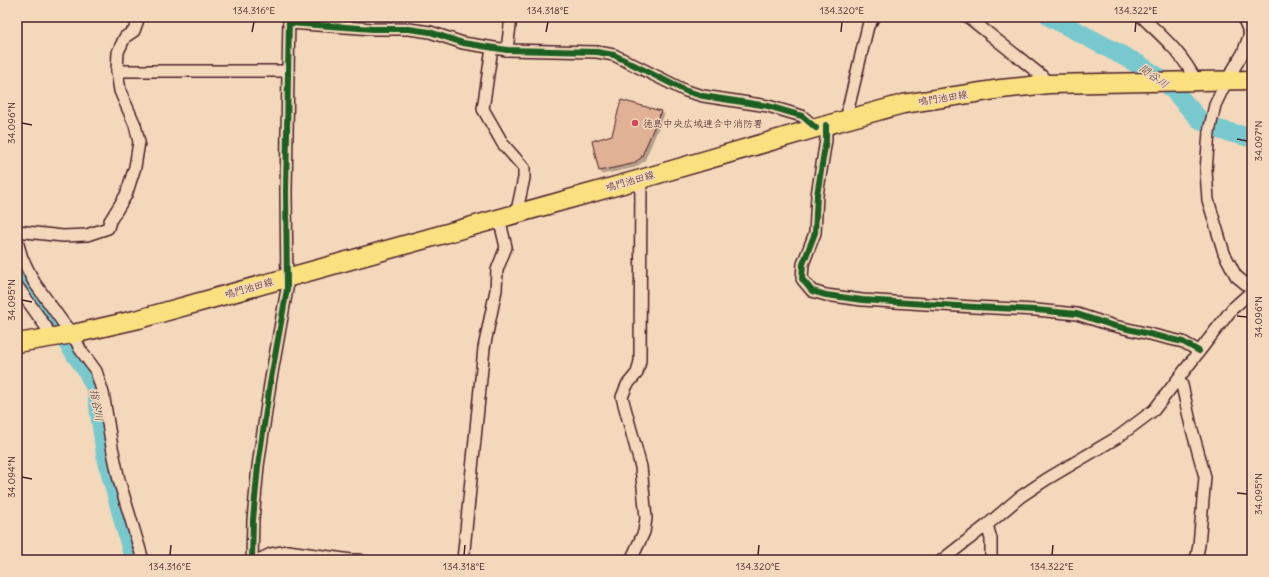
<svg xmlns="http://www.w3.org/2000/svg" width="1269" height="577" viewBox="0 0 1269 577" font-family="Delius,'Klee One',sans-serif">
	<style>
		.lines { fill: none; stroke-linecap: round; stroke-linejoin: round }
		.river { stroke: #78c9ce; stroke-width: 19 }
		.building { fill: #e0b195; stroke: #4a1f2b; filter: url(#shadow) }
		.minor-casing { stroke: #4a1f2b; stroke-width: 14 }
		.primary-casing { stroke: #4a1f2b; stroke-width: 21 }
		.minor { stroke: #f4d8bb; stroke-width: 11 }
		.primary { stroke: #fbe080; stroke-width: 18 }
		.cycleway-casing { stroke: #f4d8bb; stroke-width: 8 }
		.cycleway { stroke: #1b5e20; stroke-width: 6 }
		.ticks { fill: none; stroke: #4a1f2b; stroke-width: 1.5 }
		.poi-dot { fill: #d1495b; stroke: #f4d8bb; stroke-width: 1.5 }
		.labels { text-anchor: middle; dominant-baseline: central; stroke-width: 3; stroke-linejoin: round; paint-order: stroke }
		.street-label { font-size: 10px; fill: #4a1f2b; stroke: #f4d8bb }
		.poi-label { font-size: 10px; fill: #4a1f2b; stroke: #f4d8bb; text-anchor: start }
		.water-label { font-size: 11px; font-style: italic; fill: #53414c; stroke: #f4d8bb }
		.neatline { fill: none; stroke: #4a1f2b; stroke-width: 1.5 }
		.ticks-label { font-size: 10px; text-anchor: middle; fill: #4a1f2b }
	</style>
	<defs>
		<filter id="shadow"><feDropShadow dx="3" dy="3" stdDeviation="0" flood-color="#0004"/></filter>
	</defs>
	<rect width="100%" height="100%" fill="#f4d8bb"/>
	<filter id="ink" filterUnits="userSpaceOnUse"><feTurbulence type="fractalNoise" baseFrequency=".025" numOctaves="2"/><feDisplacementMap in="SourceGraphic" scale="8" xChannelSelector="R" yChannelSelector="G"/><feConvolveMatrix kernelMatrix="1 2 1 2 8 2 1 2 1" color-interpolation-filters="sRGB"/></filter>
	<g filter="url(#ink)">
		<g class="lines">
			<!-- river -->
			<g class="river">
				<path d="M1050,17L1140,65L1166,82L1200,120L1216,129L1252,138"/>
				<path d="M17,268L20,274L87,371L96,389L106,457L134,560"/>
			</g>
		</g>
		<!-- building -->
		<path class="building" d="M621,100L661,111L641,158L632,164L599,171L592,141L612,135Z"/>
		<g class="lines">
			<!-- minor casing -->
			<g class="minor-casing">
				<g id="minor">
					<path d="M968,17L1042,76L1049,84"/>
					<path d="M1142,17C1163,37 1183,54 1196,81"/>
					<path d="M1243,17L1250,34L1243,53L1227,80L1215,105L1209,132L1206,171L1208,200L1224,253L1236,276L1252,289"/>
					<path d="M289,23L373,29H409L430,32L463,43L507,50L597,52L614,55L686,91L703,96L768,106L802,116L816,128"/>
					<path d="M492,48L483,109L503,144L524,168V178L518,206V212"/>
					<path d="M507,50L511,17"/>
					<path d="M117,71H288"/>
					<path d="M849,119L848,109L868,26L874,17"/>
					<path d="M826,125V140L817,195L815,233L803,264L802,279L812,291L826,295L862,300L974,307L1036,310L1077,314L1111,325L1183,342L1199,351"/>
					<path d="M17,231L63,236L87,235L108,228L110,221L126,195L135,167L139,142L135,125L120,91L117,71L118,52L125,37L134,31L139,17"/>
					<path d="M17,241L22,258L34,282L64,324L73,334L80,349L96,371L103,393L112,447L119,480L143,560"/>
					<path d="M17,286L46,327L51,338"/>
					<path d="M1178,379L1182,385L1191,426L1205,477L1199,545L1196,560"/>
					<path d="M987,525L991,539V560"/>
					<path d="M252,560L253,520L258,466L270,384L287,289L286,191L289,17"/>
					<path d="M258,560L271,554L288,551L351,560H360"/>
					<path d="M463,560L484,348L496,290L497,270L506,247L499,218"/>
					<path d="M631,560L644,532L646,518L641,467L622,397L627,385L637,373L640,361L641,179"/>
					<path d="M942,560L987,525L1020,497L1047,479L1118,437L1154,410L1232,309L1252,291"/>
				</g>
			</g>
			<!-- primary casing -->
			<g class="primary-casing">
				<path id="primary" d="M17,343L73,334L139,319L641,179L816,128L903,104L1001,89L1049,84L1252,80"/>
			</g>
			<!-- minor -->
			<use href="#minor" class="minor"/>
			<!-- primary -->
			<use href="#primary" class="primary"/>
			<!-- cycleway casing -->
			<g class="cycleway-casing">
				<g id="cycleway">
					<path d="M289,23L373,29H409L430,32L463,43L507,50L597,52L614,55L686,91L703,96L768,106L802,116L816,128"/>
					<path d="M826,125V140L817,195L815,233L803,264L802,279L812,291L826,295L862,300L974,307L1036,310L1077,314L1111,325L1183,342L1199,351"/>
					<path d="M252,560L253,520L258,466L270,384L287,289L286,191L289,17"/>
				</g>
			</g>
			<!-- cycleway -->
			<use href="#cycleway" class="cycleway"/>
		</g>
	</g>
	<!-- ticks -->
	<path class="ticks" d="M252,32L254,22M546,32L548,22M841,32L842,22M1135,32L1136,22M22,123L32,125M1237,139L1247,141M22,300L32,302M1237,316L1247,317M22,477L32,479M1237,493L1247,494M170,555L171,545M464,555L465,545M758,555L759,545M1052,555L1053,545"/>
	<!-- markers -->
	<circle class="poi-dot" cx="635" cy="123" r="4"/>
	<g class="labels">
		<!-- street labels -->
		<g class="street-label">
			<text transform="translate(943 98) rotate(-9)">鳴門池田線</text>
			<text transform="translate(630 181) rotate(-16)">鳴門池田線</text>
			<text transform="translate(249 288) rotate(-16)">鳴門池田線</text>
		</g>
		<!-- poi labels -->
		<g class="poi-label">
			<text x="643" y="123">徳島中央広域連合中消防署</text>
		</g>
		<!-- water labels -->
		<g class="water-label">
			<text transform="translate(1154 76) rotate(36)">間谷川</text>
			<text transform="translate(97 405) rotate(79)">指谷川</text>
		</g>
	</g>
	<!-- margin -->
	<rect width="1269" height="577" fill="none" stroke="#f4d8bb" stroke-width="44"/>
	<rect x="22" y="22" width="1225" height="533" class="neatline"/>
	<g class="ticks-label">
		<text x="254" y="14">134.316°E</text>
		<text x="548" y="14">134.318°E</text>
		<text x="842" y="14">134.320°E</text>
		<text x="1136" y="14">134.322°E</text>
		<text transform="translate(11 123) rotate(-90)" y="4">34.096°N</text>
		<text transform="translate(1258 141) rotate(-90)" y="4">34.097°N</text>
		<text transform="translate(11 300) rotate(-90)" y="4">34.095°N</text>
		<text transform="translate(1258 317) rotate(-90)" y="4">34.096°N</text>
		<text transform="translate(11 477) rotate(-90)" y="4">34.094°N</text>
		<text transform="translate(1258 494) rotate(-90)" y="4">34.095°N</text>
		<text x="170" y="570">134.316°E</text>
		<text x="464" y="570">134.318°E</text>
		<text x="758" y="570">134.320°E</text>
		<text x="1052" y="570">134.322°E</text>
	</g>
</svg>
